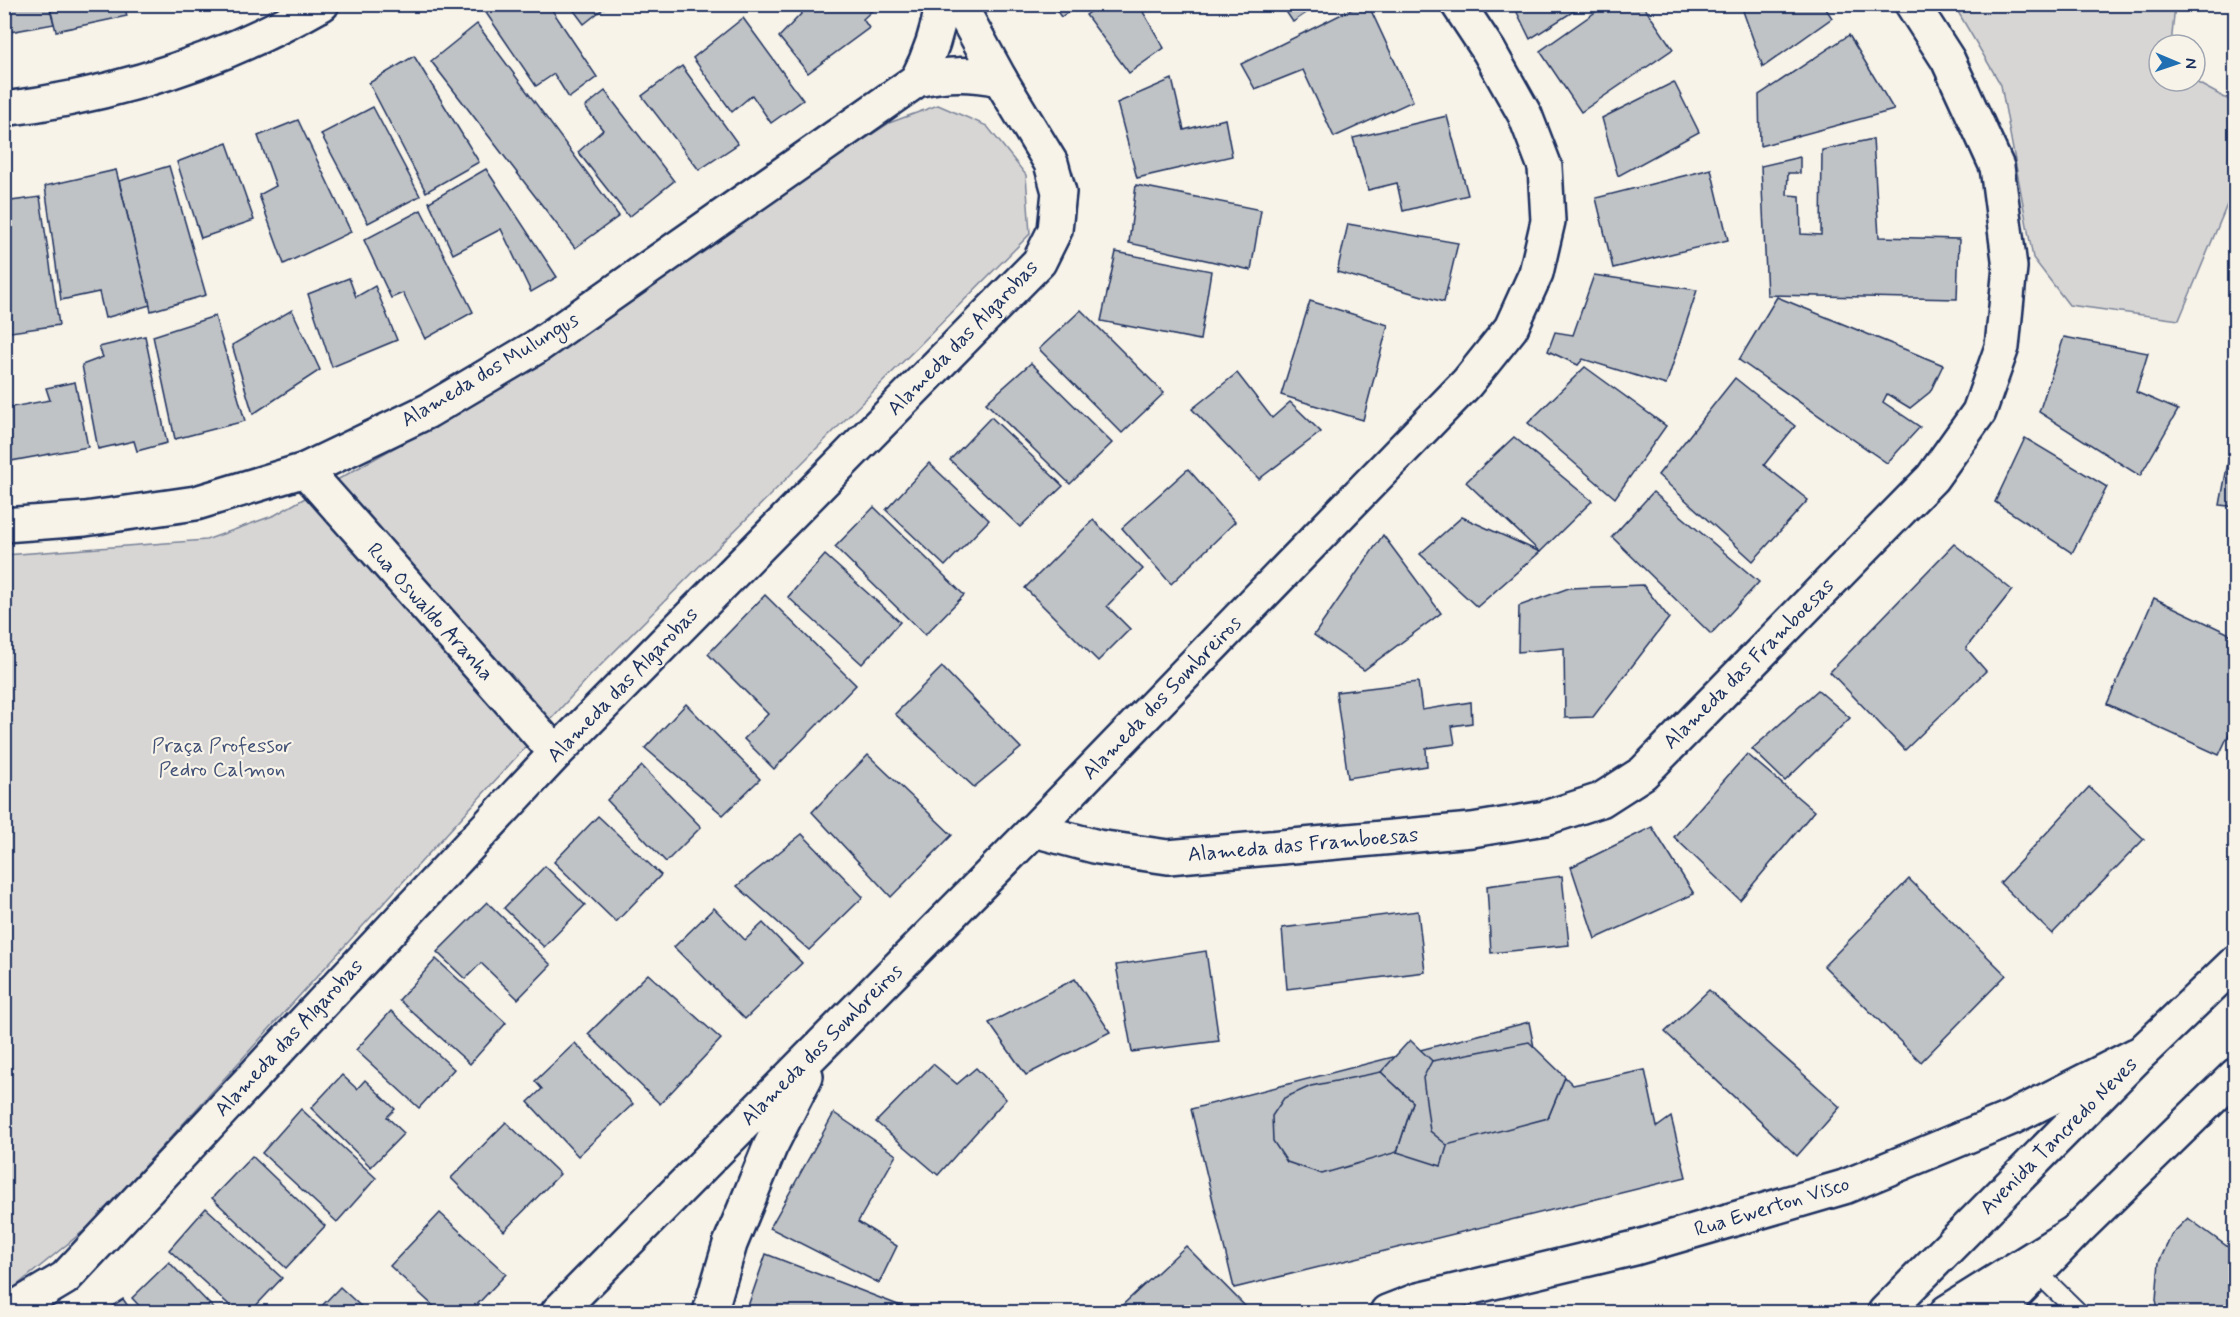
<svg xmlns="http://www.w3.org/2000/svg" width="2240" height="1317" viewBox="0 0 2240 1317" font-family="Mynerve,sans-serif">
	<style>
		.green { fill: #d7d6d4; stroke: #798299; stroke-width: 1.5 }
		.building { fill: #c0c3c5; stroke: #1b2f5e; stroke-width: 1.5 }
		.lines { fill: none; stroke-linecap: round; stroke-linejoin: round }
		.lane-casing { stroke: #1b2f5e; stroke-width: 22 }
		.street-casing { stroke: #1b2f5e; stroke-width: 38 }
		.secondary-casing { stroke: #1b2f5e; stroke-width: 38 }
		.primary-casing { stroke: #1b2f5e; stroke-width: 38 }
		.lane { stroke: #f7f3e8; stroke-width: 18 }
		.street { stroke: #f7f3e8; stroke-width: 33 }
		.secondary { stroke: #f7f3e8; stroke-width: 33 }
		.primary { stroke: #f7f3e8; stroke-width: 33 }
		.labels { text-anchor: middle; dominant-baseline: central; stroke-width: 4.5; stroke-linejoin: round; paint-order: stroke }
		.street-label { font-size: 21px; fill: #1b2f5e; stroke: #f7f3e8 }
		.park-label { font-size: 21px; fill: #415076; stroke: #f7f3e8 }
	</style>
	<rect width="100%" height="100%" fill="#f7f3e8"/>
	<filter id="ink" filterUnits="userSpaceOnUse"><feTurbulence type="fractalNoise" baseFrequency=".0167" numOctaves="2"/><feDisplacementMap in="SourceGraphic" scale="12" xChannelSelector="R" yChannelSelector="G"/><feConvolveMatrix kernelMatrix="1 2 1 2 8 2 1 2 1" color-interpolation-filters="sRGB"/></filter>
	<g filter="url(#ink)">
		<!-- green -->
		<g class="green">
			<path d="M1954,5H2175L2171,45H2159V81H2194L2229,100V200L2179,320L2069,305L2033,258L2001,85Z"/>
			<path d="M938,105L987,126L1026,175L1030,234L590,676L92,1224L5,1295V555L206,540L275,515L413,437L889,123Z"/>
		</g>
		<!-- building -->
		<g class="building">
			<path d="M4,4H49L54,24L4,33Z"/>
			<path d="M49,4H124L127,16L56,31Z"/>
			<path d="M480,4H548L597,77L569,98L554,74L536,86Z"/>
			<path d="M569,4H609L584,24Z"/>
			<path d="M801,4H878V5L863,19L869,28L808,73L779,37L802,13Z"/>
			<path d="M1052,4H1079L1061,17Z"/>
			<path d="M1102,4H1153L1143,12L1164,48L1129,73L1086,15Z"/>
			<path d="M1281,4H1319L1293,22Z"/>
			<path d="M1362,4H1368L1413,101L1334,137L1303,70L1255,89L1241,64Z"/>
			<path d="M1513,4H1585L1530,39Z"/>
			<path d="M1607,4H1642L1673,49L1581,112L1540,51Z"/>
			<path d="M1751,4H1823L1832,18L1763,67L1743,11Z"/>
			<path d="M743,18L803,100L771,123L752,95L732,112L693,58Z"/>
			<path d="M477,24L619,216L575,248L431,61Z"/>
			<path d="M1849,35L1894,110L1760,146L1759,95Z"/>
			<path d="M414,56L479,162L426,192L369,83Z"/>
			<path d="M682,66L738,144L699,170L642,96Z"/>
			<path d="M1172,79L1184,130L1225,119L1232,156L1137,178L1117,103Z"/>
			<path d="M1674,82L1699,132L1618,176L1602,118Z"/>
			<path d="M605,91L674,181L629,217L578,152L603,130L585,107Z"/>
			<path d="M373,107L420,196L368,223L321,134Z"/>
			<path d="M1447,116L1468,195L1403,211L1397,183L1368,190L1353,138Z"/>
			<path d="M298,120L351,232L284,264L259,195L276,186L258,136Z"/>
			<path d="M1873,139L1879,237L1959,239L1957,299L1767,295L1761,166L1800,157V173H1788L1787,195L1800,196L1801,234L1821,235L1822,150Z"/>
			<path d="M227,143L254,220L201,238L177,162Z"/>
			<path d="M169,166L206,295L151,311L119,181Z"/>
			<path d="M486,169L557,277L531,292L501,229L453,254L429,202Z"/>
			<path d="M1711,169L1728,240L1613,268L1596,198Z"/>
			<path d="M116,170L150,305L105,318L99,292L61,300L45,186Z"/>
			<path d="M1136,185L1261,210L1251,270L1129,243Z"/>
			<path d="M40,197L59,325L4,333V202Z"/>
			<path d="M421,210L473,312L425,339L403,293L391,298L364,240Z"/>
			<path d="M1348,224L1458,243L1444,302L1337,272Z"/>
			<path d="M1116,252L1211,271L1200,340L1101,321Z"/>
			<path d="M1594,275L1697,290L1666,385L1583,359L1578,365L1548,351L1555,332L1573,335Z"/>
			<path d="M349,278L356,297L375,286L397,340L332,367L308,294Z"/>
			<path d="M1777,297L1943,365L1930,392L1910,408L1887,394L1883,402L1920,427L1887,463L1739,360Z"/>
			<path d="M1310,301L1388,325L1363,420L1281,395Z"/>
			<path d="M292,310L320,370L253,414L232,345Z"/>
			<path d="M1081,310L1164,393L1122,433L1039,349Z"/>
			<path d="M215,316L245,421L175,439L153,336Z"/>
			<path d="M145,336L167,443L137,451L134,441L98,449L82,365L103,357L99,347Z"/>
			<path d="M2064,337L2148,353L2136,392L2178,410L2140,476L2039,412Z"/>
			<path d="M1031,363L1112,443L1070,484L986,403Z"/>
			<path d="M1585,367L1666,426L1615,498L1528,423Z"/>
			<path d="M1237,373L1272,418L1290,402L1321,432L1259,479L1192,409Z"/>
			<path d="M1735,378L1795,426L1764,465L1808,500L1753,561L1658,475Z"/>
			<path d="M75,382L88,447L11,461L6,408L50,400L46,388Z"/>
			<path d="M991,417L1063,486L1020,527L950,460Z"/>
			<path d="M2236,419V507L2220,505Z"/>
			<path d="M1514,437L1592,501L1540,552L1466,482Z"/>
			<path d="M2025,438L2107,487L2072,553L1995,502Z"/>
			<path d="M929,463L989,520L945,566L886,510Z"/>
			<path d="M1188,469L1235,522L1171,584L1122,528Z"/>
			<path d="M1653,492L1759,582L1711,634L1612,537Z"/>
			<path d="M874,507L964,595L925,635L835,547Z"/>
			<path d="M1462,517L1540,552L1477,607L1420,554Z"/>
			<path d="M1093,520L1143,569L1107,606L1130,629L1098,661L1025,588Z"/>
			<path d="M1383,535L1441,613L1364,670L1314,635Z"/>
			<path d="M1954,544L2012,590L1966,648L1986,671L1905,750L1830,672Z"/>
			<path d="M825,555L900,622L862,664L788,597Z"/>
			<path d="M1643,585L1669,618L1593,717L1565,718L1564,648L1518,652L1519,606L1569,588Z"/>
			<path d="M765,595L856,685L774,769L744,739L768,714L708,654Z"/>
			<path d="M2154,598L2236,637V719L2219,755L2107,704Z"/>
			<path d="M942,667L1021,748L974,787L895,714Z"/>
			<path d="M1418,682L1422,710L1471,702L1472,723L1452,726L1455,744L1426,748L1427,766L1348,778L1336,692Z"/>
			<path d="M1818,690L1850,718L1785,781L1752,749Z"/>
			<path d="M686,704L760,779L723,815L645,748Z"/>
			<path d="M1747,754L1814,811L1740,900L1674,837Z"/>
			<path d="M868,755L952,835L891,897L812,812Z"/>
			<path d="M642,766L701,827L666,862L607,800Z"/>
			<path d="M2089,787L2144,839L2052,934L2000,883Z"/>
			<path d="M598,816L661,875L616,922L554,862Z"/>
			<path d="M1652,827L1694,894L1595,939L1571,867Z"/>
			<path d="M802,834L863,897L809,950L737,886Z"/>
			<path d="M545,866L585,905L544,947L504,908Z"/>
			<path d="M1562,876L1569,945L1491,953L1487,886Z"/>
			<path d="M1909,879L2006,975L1921,1062L1824,966Z"/>
			<path d="M487,902L551,965L518,999L481,963L465,979L437,952Z"/>
			<path d="M714,908L745,940L763,923L802,963L745,1019L674,947Z"/>
			<path d="M1418,911L1425,972L1287,989L1282,928Z"/>
			<path d="M1206,951L1219,1041L1132,1052L1116,965Z"/>
			<path d="M436,959L506,1023L470,1064L399,1000Z"/>
			<path d="M648,974L721,1039L660,1104L588,1034Z"/>
			<path d="M1075,979L1110,1032L1026,1075L989,1023Z"/>
			<path d="M1709,990L1840,1107L1797,1156L1665,1032Z"/>
			<path d="M391,1011L454,1069L419,1108L356,1050Z"/>
			<path d="M1529,1022L1548,1118L1565,1077L1573,1085L1645,1070L1657,1127L1671,1117L1686,1177L1234,1288L1191,1109Z"/>
			<path d="M1410,1040L1464,1091L1441,1166L1397,1152L1413,1102L1381,1072Z"/>
			<path d="M1529,1042L1565,1077L1548,1118L1447,1145L1430,1131L1423,1078L1432,1061Z"/>
			<path d="M575,1043L633,1104L578,1156L528,1102L542,1089L535,1081Z"/>
			<path d="M933,1064L957,1084L976,1068L1006,1099L938,1175L876,1122Z"/>
			<path d="M1381,1072L1413,1102L1397,1152L1322,1174L1287,1162L1273,1141L1272,1116L1284,1098L1311,1086Z"/>
			<path d="M342,1075L357,1089L365,1080L395,1109L387,1117L404,1133L371,1167L311,1108Z"/>
			<path d="M301,1109L376,1178L337,1222L262,1153Z"/>
			<path d="M834,1113L896,1155L858,1222L897,1246L879,1283L770,1228Z"/>
			<path d="M506,1122L560,1174L504,1231L451,1178Z"/>
			<path d="M252,1156L325,1226L286,1268L212,1198Z"/>
			<path d="M206,1208L282,1278L250,1312H237L169,1250Z"/>
			<path d="M440,1213L506,1274L470,1312H440L390,1266Z"/>
			<path d="M2188,1218L2236,1253V1312H2159L2156,1300L2159,1262L2172,1234Z"/>
			<path d="M1186,1246L1245,1306L1238,1312H1115Z"/>
			<path d="M766,1254L906,1308L904,1312H746Z"/>
			<path d="M169,1262L217,1312H145L132,1298Z"/>
			<path d="M340,1287L367,1312H316Z"/>
			<path d="M123,1299L132,1312H103Z"/>
		</g>
		<g class="lines">
			<!-- lane casing -->
			<g class="lane-casing">
				<path id="lane" d="M2037,1272L2078,1312"/>
			</g>
			<!-- street casing -->
			<g class="street-casing">
				<g id="street">
					<path d="M917,80C930,55 938,32 942,4"/>
					<path d="M305,470L556,753"/>
					<path d="M4,525L85,519L196,503L305,470L428,411L536,347L917,80C948,73 969,73 1000,79"/>
					<path d="M8,1312L65,1278L556,753L1039,262L1055,230L1059,192L1051,163L1000,79L959,4"/>
					<path d="M1387,1312L1418,1300L1635,1248L1844,1187L2011,1118L2136,1055"/>
				</g>
			</g>
			<!-- secondary casing -->
			<g class="secondary-casing">
				<g id="secondary">
					<path d="M4,109C116,95 224,60 322,4"/>
					<path d="M1034,830L1098,847L1168,857L1472,830L1545,818L1601,800L1643,773L1932,478L1979,412L2002,347L2010,267L1997,167L1948,60L1912,4"/>
					<path d="M558,1312L1034,830L1467,383L1511,328L1536,273L1548,221L1545,167L1525,115L1489,51L1458,4"/>
					<path d="M710,1312L730,1244L770,1147L806,1076"/>
					<path d="M1998,1312L2075,1232L2236,1075"/>
				</g>
			</g>
			<!-- primary casing -->
			<g class="primary-casing">
				<g id="primary">
					<path d="M1885,1312L2141,1053L2236,962"/>
					<path d="M1947,1312L2075,1232"/>
				</g>
			</g>
			<!-- lane -->
			<use href="#lane" class="lane"/>
			<!-- street -->
			<use href="#street" class="street"/>
			<!-- secondary -->
			<use href="#secondary" class="secondary"/>
			<!-- primary -->
			<use href="#primary" class="primary"/>
		</g>
	</g>
	<g class="labels">
		<!-- street labels -->
		<g class="street-label">
			<text transform="translate(963 338) rotate(-46)">Alameda das Algarobas</text>
			<text transform="translate(490 370) rotate(-31)">Alameda dos Mulungus</text>
			<text transform="translate(430 612) rotate(48)">Rua Oswaldo Aranha</text>
			<text transform="translate(1749 664) rotate(-45)">Alameda das Framboesas</text>
			<text transform="translate(623 685) rotate(-46)">Alameda das Algarobas</text>
			<text transform="translate(1162 698) rotate(-46)">Alameda dos Sombreiros</text>
			<text transform="translate(1303 845) rotate(-5)">Alameda das Framboesas</text>
			<text transform="translate(289 1038) rotate(-47)">Alameda das Algarobas</text>
			<text transform="translate(822 1045) rotate(-45)">Alameda dos Sombreiros</text>
			<text transform="translate(2059 1136) rotate(-45)">Avenida Tancredo Neves</text>
			<text transform="translate(1772 1207) rotate(-17)">Rua Ewerton Visco</text>
		</g>
		<!-- park labels -->
		<g class="park-label">
			<text x="222" y="746">Praça Professor<tspan x="222" dy="24">Pedro Calmon</tspan></text>
		</g>
	</g>
	<!-- margin -->
	<rect width="2240" height="1317" fill="none" stroke="#f7f3e8" stroke-width="24"/>
	<rect x="12" y="12" width="2216" height="1293" fill="none" stroke="#1b2f5e" stroke-width="2" filter="url(#ink)"/>
	<!-- north arrow -->
	<g transform="translate(2177 63) rotate(92)"><circle r="28" fill="#f7f3e8" stroke="#9fa5b1" stroke-width="1.5"/>
	<path d="M0-4.5L10 22L0 15L-10 22Z" fill="#1f6fb2"/>
	<text y="-9" font-size="16" font-weight="bold" text-anchor="middle" fill="#1b2f5e">N</text>
	</g>
</svg>
